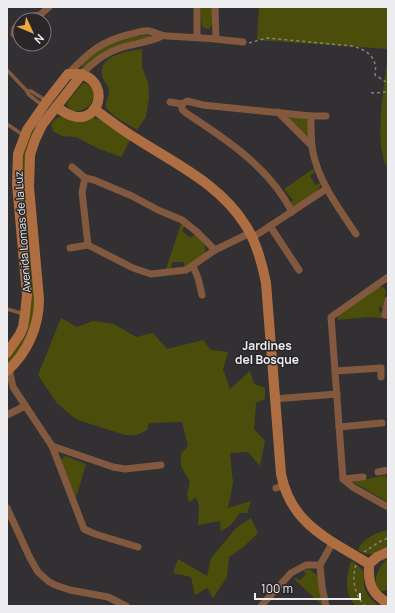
<svg xmlns="http://www.w3.org/2000/svg" width="395" height="613" viewBox="0 0 395 613" font-family="Manrope,sans-serif">
	<style>
		.green { fill: #4b4e0b }
		.lines { fill: none; stroke-linecap: round; stroke-linejoin: round }
		.path { stroke: #848284; stroke-width: 1.5; stroke-dasharray: 3 3; stroke-linecap: butt }
		.lane { stroke: #82593e; stroke-width: 3.5 }
		.street { stroke: #82593e; stroke-width: 7 }
		.secondary { stroke: #af6e42; stroke-width: 10 }
		.labels { text-anchor: middle; dominant-baseline: central; stroke-width: 3; stroke-linejoin: round; paint-order: stroke }
		.street-label { font-size: 11px; fill: #edecee; stroke: #282628 }
		.neighbourhood-label { font-size: 12px; font-weight: bold; fill: #edecee; stroke: #282628 }
	</style>
	<rect width="100%" height="100%" fill="#323032"/>
	<!-- green -->
	<g class="green">
		<path d="M200,7H212V25L209,29L202,27Z"/>
		<path d="M259,7H388V169C372,143 386,80 388,49L257,40Z"/>
		<path d="M144,35H149L153,37L134,41L81,71C80,50 127,38 144,35Z"/>
		<path d="M142,49V67L148,82L149,97L146,117L137,130C128,124 116,119 109,111C102,104 109,99 109,91C108,84 102,80 102,74C99,55 129,51 142,49Z"/>
		<path d="M83,83H86L91,86C92,89 94,92 94,96C93,108 74,118 67,105L68,101Z"/>
		<path d="M45,115L31,142L36,313L26,341L7,365V358L13,351L25,333L19,175L26,140Z"/>
		<path d="M286,115L306,119L308,120V137L307,138Z"/>
		<path d="M62,116L88,120L94,118L99,119L130,140L121,157L99,149L76,137L62,136L53,131L51,125L54,120Z"/>
		<path d="M313,169L315,172L310,176L315,185L320,183L321,185L317,191L294,206H290L289,203L293,200L284,189Z"/>
		<path d="M181,224L185,226L182,231L191,238L195,233C201,240 207,244 205,254L184,267V262H172L171,268L166,269Z"/>
		<path d="M378,287H383L386,291L383,308L379,307V312L383,313L382,318L368,317L338,320V316Z"/>
		<path d="M61,318L77,327L93,321L114,324L136,337L153,333L167,349L203,340L211,350L228,352L223,369L230,389L250,371L254,384L265,388V399L256,403L254,429L265,441L260,466L248,452L230,453L233,483L228,508L251,501L247,513H240L230,526L221,531L220,521L198,525L199,506L196,497L189,502L187,494L190,482L181,466V454L188,446L182,422L149,423L147,430L137,435H125L81,421L73,417L56,402L38,375Z"/>
		<path d="M65,456L86,464L76,498L60,461Z"/>
		<path d="M386,475L388,484V502L353,482Z"/>
		<path d="M251,518L258,533L242,548L229,557L227,577L213,598L207,588L195,595L191,577L173,573L178,559L207,576L211,558L236,528Z"/>
		<path d="M388,530V547C375,553 372,558 358,550C362,539 377,532 388,530Z"/>
		<path d="M388,558V589L384,591H380C370,582 380,565 388,558Z"/>
		<path d="M351,561C373,574 359,577 367,594C370,599 375,602 379,606H356C344,593 346,577 351,561Z"/>
		<path d="M309,569L318,576L323,606L294,579L295,578L300,580L306,574L303,570Z"/>
	</g>
	<g class="lines">
		<!-- path -->
		<g class="path">
			<path d="M249,43L267,38L352,46C368,50 378,58 375,75L388,83"/>
			<path d="M371,93L388,92"/>
			<path d="M364,552L379,542L388,538"/>
			<path d="M356,565C351,580 355,595 365,606"/>
		</g>
		<!-- lane -->
		<g class="lane">
			<path d="M7,70L27,91L28,94L42,105"/>
			<path d="M27,91H31L45,100"/>
			<path d="M7,124L23,135"/>
			<path d="M7,309L24,314"/>
		</g>
		<!-- street -->
		<g class="street">
			<path d="M197,7V37"/>
			<path d="M215,7L216,38"/>
			<path d="M24,20L32,16L40,15L49,7"/>
			<path d="M20,24L15,28L14,34L20,40"/>
			<path d="M68,74C89,52 101,41 131,34C136,33 144,30 149,31C155,32 160,36 167,36C193,37 218,39 243,42"/>
			<path d="M82,74C93,62 105,53 120,48C135,43 148,43 162,36"/>
			<path d="M170,102L182,104L187,101L203,105L311,116H326"/>
			<path d="M182,104V109L186,113C226,139 270,168 292,212"/>
			<path d="M278,112L312,146"/>
			<path d="M311,116C311,126 311,137 312,147C317,180 338,207 356,234"/>
			<path d="M72,167L85,178L94,180L132,196L158,210L182,220L197,232L215,250"/>
			<path d="M85,178L82,192L88,245L133,268L151,274L186,270L215,250L250,233"/>
			<path d="M270,226L299,270"/>
			<path d="M252,238L326,189"/>
			<path d="M70,248L88,245"/>
			<path d="M193,266L198,278L202,295"/>
			<path d="M388,277L331,317L343,479L354,488L388,507"/>
			<path d="M385,315L388,300"/>
			<path d="M9,369L13,387L52,446L84,529L95,534L138,547"/>
			<path d="M335,371L381,368V377"/>
			<path d="M274,399L337,394"/>
			<path d="M7,415L25,406"/>
			<path d="M339,427L382,423"/>
			<path d="M52,446L113,467L125,469L161,465"/>
			<path d="M378,472L388,470"/>
			<path d="M343,479L363,477"/>
			<path d="M276,488L283,486"/>
			<path d="M7,508L30,558L38,572L48,581L55,585L70,590L108,597L126,606"/>
			<path d="M261,606L291,573L306,565H320"/>
			<path d="M326,606L322,587L320,565L333,542"/>
		</g>
		<!-- secondary -->
		<g class="secondary">
			<path d="M94,109C108,119 122,130 137,139C176,164 221,185 246,226C257,243 262,263 266,283L281,474C291,525 329,539 369,564"/>
			<path d="M7,353L20,334L23,327L25,314L27,295L17,184L18,154L27,130L47,101L68,74C72,74 79,73 83,75C110,84 99,124 73,116C66,114 61,110 56,107"/>
			<path d="M7,371C28,352 39,326 39,299L29,187L30,155L35,140L42,125L82,74"/>
			<path d="M388,552L377,557L369,564C368,583 371,594 388,603"/>
		</g>
	</g>
	<g class="labels">
		<!-- street labels -->
		<g class="street-label">
			<text transform="translate(22 232) rotate(-94)">Avenida Lomas de la Luz</text>
		</g>
		<!-- neighbourhood labels -->
		<g class="neighbourhood-label">
			<text x="267" y="345">Jardines<tspan x="267" dy="14">del Bosque</tspan></text>
		</g>
	</g>
	<!-- border -->
	<rect width="395" height="613" fill="none" stroke="#edecee" stroke-width="16"/>
	<!-- north arrow -->
	<g transform="translate(32 32) rotate(134)"><circle r="19" fill="#282628" stroke="#777577"/>
	<path d="M0-3L7 15L0 10L-7 15Z" fill="#eea83c"/>
	<text y="-6" font-size="11" font-weight="bold" text-anchor="middle" fill="#edecee">N</text>
	</g>
	<!-- scale -->
	<path d="M255 593v6h105v-6" fill="none" stroke="#edecee" stroke-width="2"/>
	<text x="261" y="593" font-size="12" fill="#edecee" stroke="#282628" stroke-width="3" paint-order="stroke">100 m</text>
</svg>
